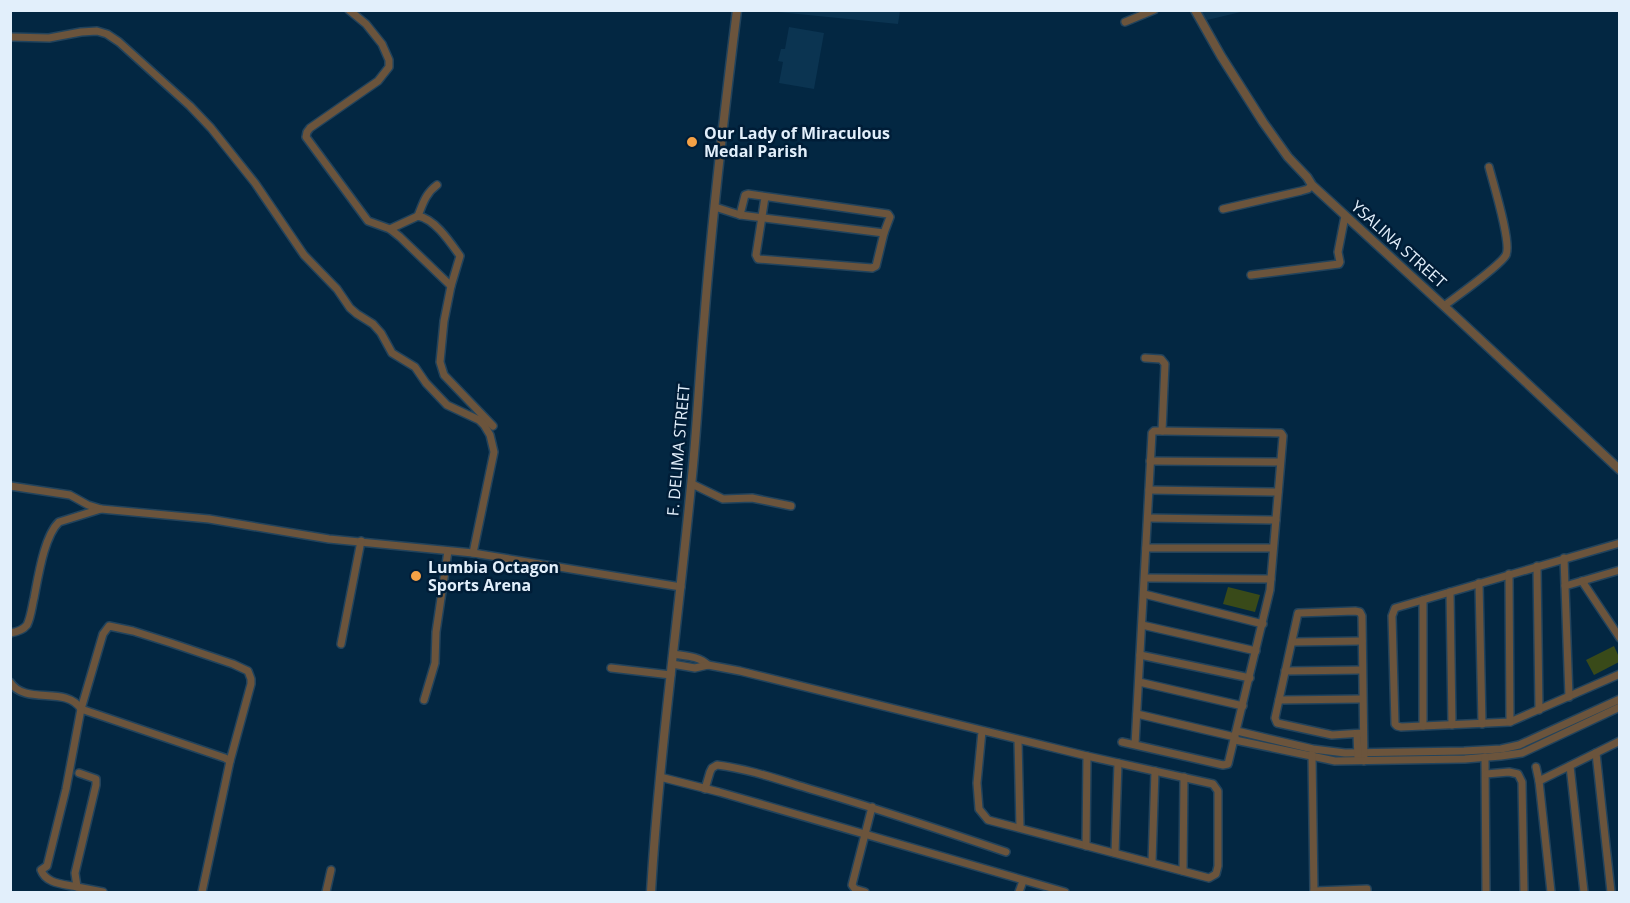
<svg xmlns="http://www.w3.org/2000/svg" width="1630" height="903" viewBox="0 0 1630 903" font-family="'Open Sans',sans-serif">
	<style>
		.built { fill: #0b3451 }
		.green { fill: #394a19 }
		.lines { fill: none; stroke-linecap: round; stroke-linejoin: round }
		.minor-casing { stroke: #22435c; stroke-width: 10 }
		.tertiary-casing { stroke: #22435c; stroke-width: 11 }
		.minor { stroke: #6b543c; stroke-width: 7 }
		.tertiary { stroke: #6b543c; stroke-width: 8 }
		.poi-dot { fill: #f5a246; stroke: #001d37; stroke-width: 2 }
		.labels { text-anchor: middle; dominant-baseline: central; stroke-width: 5; stroke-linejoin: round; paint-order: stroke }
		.poi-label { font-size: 16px; font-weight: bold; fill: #e2effb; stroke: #001d37; text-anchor: start }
		.street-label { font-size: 16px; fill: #e2effb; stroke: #001d37 }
	</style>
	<rect width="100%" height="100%" fill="#032742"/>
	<!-- built -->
	<g class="built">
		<path d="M768,11H900L898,24Z"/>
		<path d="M1199,11H1245L1203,21Z"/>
		<path d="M789,27L824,33L814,89L779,83L783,62L778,61L781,49H785Z"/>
	</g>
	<!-- green -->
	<g class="green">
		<path d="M1228,587L1260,595L1255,612L1223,604Z"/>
		<path d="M1614,646L1619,657V662L1594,675L1586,660Z"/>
	</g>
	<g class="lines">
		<!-- minor casing -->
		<g class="minor-casing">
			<g id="minor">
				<path d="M349,10L366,24L382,44L389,60V67L378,81L310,128L307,132L306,137L368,221L390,229L400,237L451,286L444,321L440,362L444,375L493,426"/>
				<path d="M1125,22L1154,10"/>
				<path d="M10,37L49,38L81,32L97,31L107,34L119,42L190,106L211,128L255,183L304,255L337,289L350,308L357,314L373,324L381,333L392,353L415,367L426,383L447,405L479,420L484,425L490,435L494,452L473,553"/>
				<path d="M715,207L740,215L884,233"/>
				<path d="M1223,209L1301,191L1308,189L1312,185"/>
				<path d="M740,215L745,195L748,194L888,214L890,217L884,233L876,266L872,268L758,259L756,255L765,197"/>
				<path d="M418,216C423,203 426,193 437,185"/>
				<path d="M390,229L418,216C435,219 450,242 460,256L451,286"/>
				<path d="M1251,275L1339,264L1340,262L1338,252L1345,216"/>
				<path d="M1444,306C1457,296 1500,266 1506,255C1512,243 1493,183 1489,167"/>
				<path d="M1145,358L1161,359L1165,364L1162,431"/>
				<path d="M1150,461L1280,462"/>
				<path d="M692,484L723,499L752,498L791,506"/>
				<path d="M10,486L70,495L88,505L101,509L209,519L329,539L473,553L681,587"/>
				<path d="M1149,490L1278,492"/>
				<path d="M1148,518L1276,520"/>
				<path d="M1620,543L1395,608L1392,616L1395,724L1397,726L1401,727L1510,722L1620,674"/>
				<path d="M1146,548H1273"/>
				<path d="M1564,558L1569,697"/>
				<path d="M1537,566L1539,710"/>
				<path d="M1509,574L1510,722"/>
				<path d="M1145,578L1271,579"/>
				<path d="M1582,581L1620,638"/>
				<path d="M1479,583L1482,724"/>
				<path d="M1565,586L1620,570"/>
				<path d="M1450,592L1452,725"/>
				<path d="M1144,594L1263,624"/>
				<path d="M1423,600V726"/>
				<path d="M1142,625L1256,651"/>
				<path d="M10,633C17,632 23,630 27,625C31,617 32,606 34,598C38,578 44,536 59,522L101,509"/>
				<path d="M1292,642L1362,641"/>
				<path d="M341,644L361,541"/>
				<path d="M673,654C685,656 699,656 708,665"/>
				<path d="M1140,655L1250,678"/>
				<path d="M672,664L695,668L708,665L740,671L1087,756L1213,784L1218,791V866L1216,874L1209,878L988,820L979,809L977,783L982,731"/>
				<path d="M611,668L671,675"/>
				<path d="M1285,671L1362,670"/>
				<path d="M10,682C25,706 66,685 81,709L225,758L230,761L202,892"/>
				<path d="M1139,682L1243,706"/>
				<path d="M424,700L435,663L436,632L448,551"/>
				<path d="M1279,700L1362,699"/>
				<path d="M1137,714L1235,737"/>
				<path d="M1237,731L1313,749L1345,753L1464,751L1501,749L1519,745L1620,699"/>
				<path d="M1363,733L1332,735L1277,723L1275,718L1298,613L1355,611L1360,612L1362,616L1364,761"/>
				<path d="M1357,734L1358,758"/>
				<path d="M1018,740L1020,827"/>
				<path d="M1235,740L1335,761L1465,759L1501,756L1522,753L1620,707"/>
				<path d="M1122,742L1223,765L1228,764L1270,590L1283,436L1281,433L1162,431H1154L1152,433L1135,745"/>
				<path d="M1596,753L1611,892"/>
				<path d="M1312,755L1314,892"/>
				<path d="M1485,757L1486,892"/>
				<path d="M1570,766L1584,892"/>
				<path d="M1536,767L1539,781L1551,892"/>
				<path d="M79,773L96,779V785L75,873L77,887L103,892"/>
				<path d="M1486,774L1509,772L1518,774L1522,782L1524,892"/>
				<path d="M660,777L719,792L1065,892"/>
				<path d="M1539,781L1620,741"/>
				<path d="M705,789L710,772L712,768L717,765C749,769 780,780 810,789C876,808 941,830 1006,852"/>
				<path d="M1086,846L1087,756"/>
				<path d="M1115,853L1118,763"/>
				<path d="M1152,862L1155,771"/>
				<path d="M1183,871L1184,777"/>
				<path d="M77,887C64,884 46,884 41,870L47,866L66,789L81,709L103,634L109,626L133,631L171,643L233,664L248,671L251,679V684L230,761"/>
				<path d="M1314,891L1367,889V892"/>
				<path d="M326,892L331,870"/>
				<path d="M865,892L855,889L852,885L872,807"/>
				<path d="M1019,892L1023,881"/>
			</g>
		</g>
		<!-- tertiary casing -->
		<g class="tertiary-casing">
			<g id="tertiary">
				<path d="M1195,10L1221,56L1263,122L1288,157L1307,177L1312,185L1457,318L1620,470"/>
				<path d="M651,892C659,756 678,621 691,486C697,431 699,377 704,322C712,218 724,114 737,10"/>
			</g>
		</g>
		<!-- minor -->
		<use href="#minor" class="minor"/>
		<!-- tertiary -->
		<use href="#tertiary" class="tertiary"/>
	</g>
	<!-- markers -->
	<g class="poi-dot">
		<circle cx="692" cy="142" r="6"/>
		<circle cx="416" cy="576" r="6"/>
	</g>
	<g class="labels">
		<!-- poi labels -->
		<g class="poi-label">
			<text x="704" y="133">Our Lady of Miraculous<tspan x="704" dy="18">Medal Parish</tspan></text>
			<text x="428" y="567">Lumbia Octagon<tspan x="428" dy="18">Sports Arena</tspan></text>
		</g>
		<!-- street labels -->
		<g class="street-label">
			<text transform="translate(1399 244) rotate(42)">YSALINA STREET</text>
			<text transform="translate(678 450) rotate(-85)">F. DELIMA STREET</text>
		</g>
	</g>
	<!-- border -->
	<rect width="1630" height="903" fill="none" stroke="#e2effb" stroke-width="24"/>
</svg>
